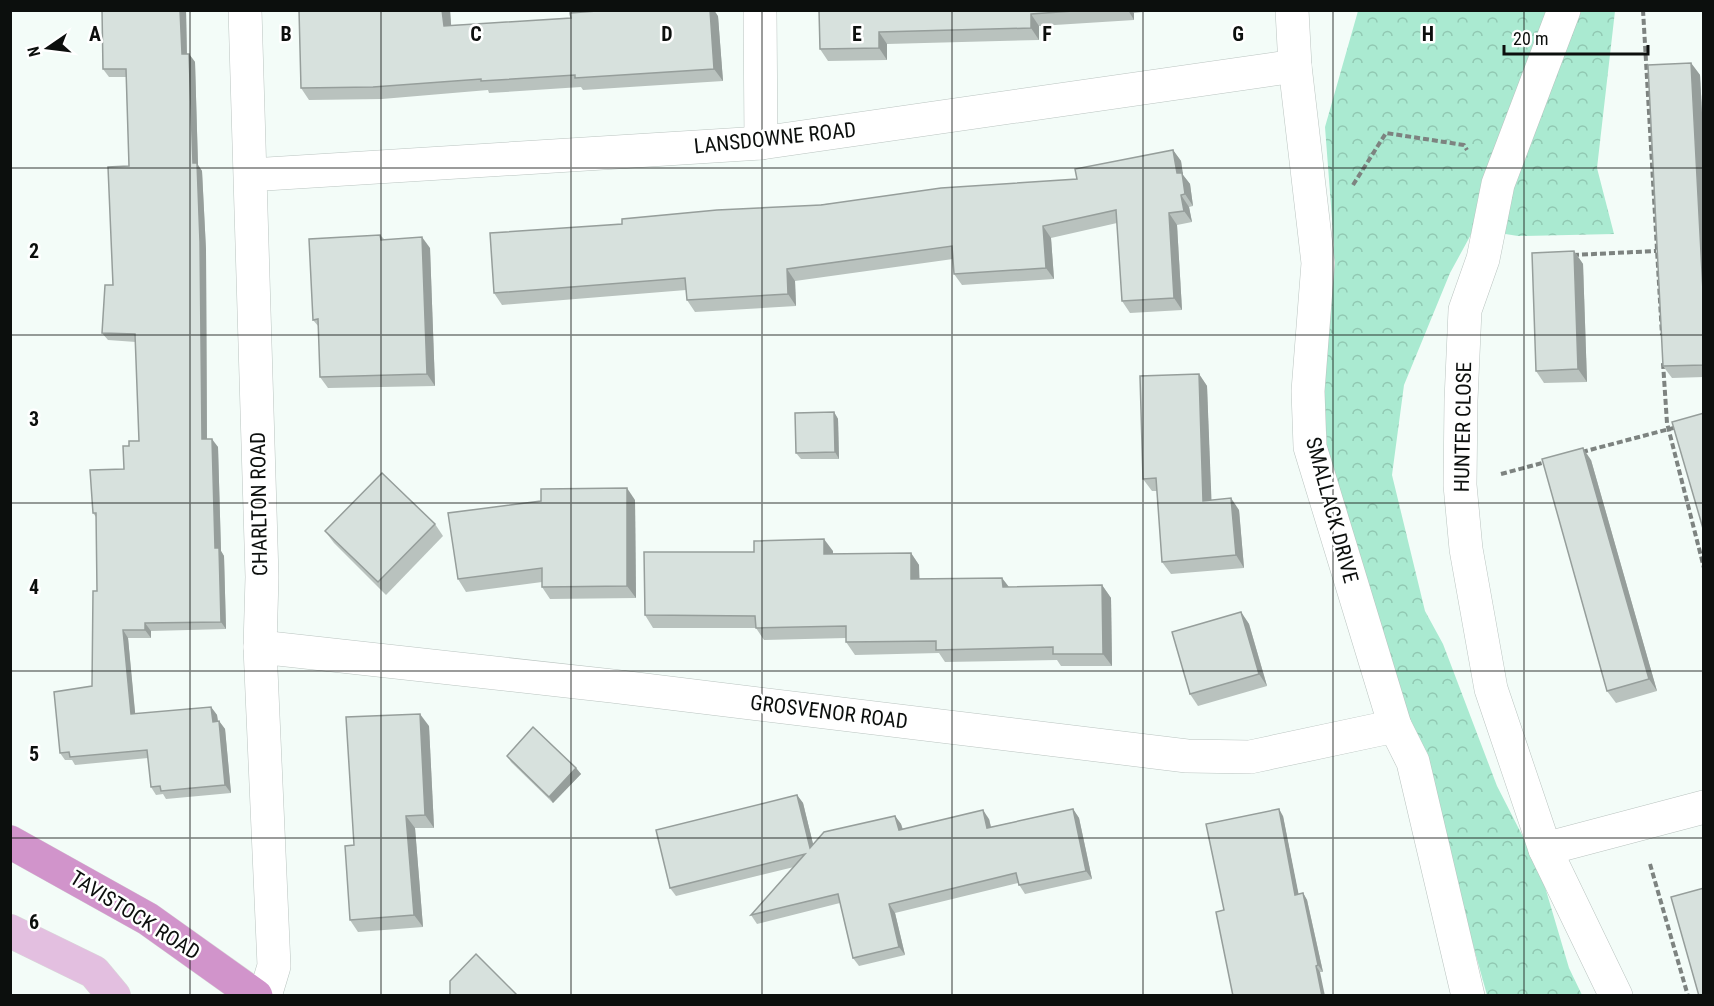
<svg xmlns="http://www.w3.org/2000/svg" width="1714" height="1006" viewBox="0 0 1714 1006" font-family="'Roboto Condensed',sans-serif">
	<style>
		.forest { fill: url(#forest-crowns) }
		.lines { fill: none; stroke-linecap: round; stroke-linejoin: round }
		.minor-casing { stroke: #bac4c0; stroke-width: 34 }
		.major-casing { stroke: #d8d9d8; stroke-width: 34 }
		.highway-casing { stroke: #d8d9d8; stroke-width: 34 }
		.path { stroke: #7d8380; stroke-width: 4; stroke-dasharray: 6 3; stroke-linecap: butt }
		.minor { stroke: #fff; stroke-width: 33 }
		.major { stroke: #e3bfe0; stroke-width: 33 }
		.highway { stroke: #d194cb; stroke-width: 33 }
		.wall { fill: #b9c2be }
		.shaded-wall { fill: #969e9b }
		.building { fill: #d7e1dd; stroke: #969e9b; stroke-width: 1.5 }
		.grid { fill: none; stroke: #0c0f0d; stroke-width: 1.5; stroke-opacity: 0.55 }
		.labels { text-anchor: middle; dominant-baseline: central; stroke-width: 5; stroke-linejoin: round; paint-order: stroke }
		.street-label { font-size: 21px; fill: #0c0f0d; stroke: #fff }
		.grid-label { font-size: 20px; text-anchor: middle; font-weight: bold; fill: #0c0f0d; stroke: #fff; stroke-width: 5; stroke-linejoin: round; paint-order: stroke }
	</style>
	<defs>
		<pattern id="forest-crowns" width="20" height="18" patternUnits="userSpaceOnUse" patternTransform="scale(1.5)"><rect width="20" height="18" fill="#aaead1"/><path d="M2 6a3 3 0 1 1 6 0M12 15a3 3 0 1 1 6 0" fill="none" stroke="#91c8b2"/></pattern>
	</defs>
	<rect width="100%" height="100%" fill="#f3fcf8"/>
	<!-- forest -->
	<path class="forest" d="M1358,11H1615L1597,168L1614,234L1518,236L1474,229L1450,273L1404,385L1392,475L1425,611L1443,644L1497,786L1540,870L1569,968L1582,995H1487L1421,759L1329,484L1323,376L1334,245L1325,127Z"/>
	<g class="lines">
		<!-- minor casing -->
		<g class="minor-casing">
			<g id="minor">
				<path d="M245,10L262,577L260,647L274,966L265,996"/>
				<path d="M760,10L761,143"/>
				<path d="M1292,10L1295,66L1318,263L1308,391L1310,447L1395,726L1413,762L1468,996"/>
				<path d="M1564,10L1498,184L1483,259L1465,310L1461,400L1460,485L1466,549L1491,689L1545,849L1616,996"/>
				<path d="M251,175L761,143L1295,66"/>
				<path d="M260,647L612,686L1187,756L1250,757L1395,726"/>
				<path d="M1545,849L1704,807"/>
			</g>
		</g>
		<!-- major casing -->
		<g class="major-casing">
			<path id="major" d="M10,931L94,972L114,996"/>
		</g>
		<!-- highway casing -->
		<g class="highway-casing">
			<path id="highway" d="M10,842L148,919L256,996"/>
		</g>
		<!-- path -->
		<g class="path">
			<path d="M1643,10L1662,335"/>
			<path d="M1353,185L1386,133L1464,145L1467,150"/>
			<path d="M1573,255L1656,251"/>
			<path d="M1663,363L1667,423L1704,568"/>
			<path d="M1582,452L1677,427"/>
			<path d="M1501,474L1546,462"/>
			<path d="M1650,864L1688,996"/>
		</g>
		<!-- minor -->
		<use href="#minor" class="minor"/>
		<!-- major -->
		<use href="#major" class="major"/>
		<!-- highway -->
		<use href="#highway" class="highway"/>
	</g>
	<!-- wall -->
	<g class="wall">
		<path d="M102,10H186L187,54H189L195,62L198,165L202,171L206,250L207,439L218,447L221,551L224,556L226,629L151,631V638H128L135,714L211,707L217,715L218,721H219L225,729L231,793L166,799L163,794L156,795L151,787L148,758L75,765L72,760H65L60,753L92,686L97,591L96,517L93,513L124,469L129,446L139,441L136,342L108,340L102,333L113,285L129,166L126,77H109L103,69Z"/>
		<path d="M299,10H450L451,25L718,16L723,81L583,90L581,87L489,93L488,90L382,99L309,100L301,88Z"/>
		<path d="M819,10H1160L1134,13V20L1039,26V40L887,44V60L828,61L820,49Z"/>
		<path d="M1691,63L1700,75L1704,151V377L1672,378L1663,366Z"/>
		<path d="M1173,150L1181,161L1183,175L1190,184L1193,206L1189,207L1192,222L1177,225L1182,310L1130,313L1122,301L1117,223L1051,238L1054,279L962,285L954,274L953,259L795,281L796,306L695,312L687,300L686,290L502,305L494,293L622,224L1077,179Z"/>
		<path d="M380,235L384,239L430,248L435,386L328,388L320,377L319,327L313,320Z"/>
		<path d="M1574,251L1583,264L1587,382L1544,383L1536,371Z"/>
		<path d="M1199,374L1207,386L1211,500L1239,510L1244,568L1171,574L1162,562L1157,491H1152L1143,479Z"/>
		<path d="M834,412L838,419L839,459H801L796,453Z"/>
		<path d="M1591,460L1657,691L1616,703L1607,691Z"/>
		<path d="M635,500L636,598L550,599L542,587V582L466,592L458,579Z"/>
		<path d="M435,524L443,536L386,595L334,543L325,531Z"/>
		<path d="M833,551V554L911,553L919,565V579L1002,578L1009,587L1102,585L1111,598L1112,666H1061L1057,660L945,662L939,653L855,655L846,642V638L764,640L756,628H653L645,615L754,552Z"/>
		<path d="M1241,612L1249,624L1267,686L1198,706L1190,694Z"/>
		<path d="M429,726L434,828H415L423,927L358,932L350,920L354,845Z"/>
		<path d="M507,756L576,768L581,774L553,803L511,762Z"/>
		<path d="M797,795L803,803L813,844L895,816L901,824L903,829L989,819L991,827L1073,809L1079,818L1092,879L1025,894L1018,883L895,913L905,955L859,966L853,958L840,903L757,924L751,915L794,867L676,896L670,888Z"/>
		<path d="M1283,816L1298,894L1303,893L1307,900L1323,972H1320L1224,910Z"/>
	</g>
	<!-- shaded-wall -->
	<g class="shaded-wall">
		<path d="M180,10H186L187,62L182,54Z"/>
		<path d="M442,10H450L452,37L444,26Z"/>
		<path d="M710,10H714L718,16L723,81L714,69Z"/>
		<path d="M1128,10H1132L1134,13V20Z"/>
		<path d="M1031,14L1039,26V40L1031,28Z"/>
		<path d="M879,32L887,44V60L879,48Z"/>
		<path d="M189,54L195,62L198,165L202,171L206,250L207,447L202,439Z"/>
		<path d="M1691,63L1700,75L1704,151V310Z"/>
		<path d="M1173,150L1181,161L1183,175L1190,184L1193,206L1185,194L1177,173Z"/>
		<path d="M1181,195L1189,207L1192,222L1184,211Z"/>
		<path d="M1169,213L1177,225L1182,310L1174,298Z"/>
		<path d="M1043,226L1051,238L1054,279L1046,268Z"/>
		<path d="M422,237L430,248L435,386L427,374Z"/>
		<path d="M1574,251L1583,264L1587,382L1578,369Z"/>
		<path d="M787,269L795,281L796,306L788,294Z"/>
		<path d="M1199,374L1207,386L1212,513L1203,501Z"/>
		<path d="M834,412L838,419L839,459L835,452Z"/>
		<path d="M212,439L218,447L221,551L224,556L226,629L221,622L215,548Z"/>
		<path d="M1583,448L1591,460L1657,691L1649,679Z"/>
		<path d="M627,488L635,500L636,598L627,586Z"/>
		<path d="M1231,498L1239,510L1244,568L1236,555Z"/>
		<path d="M824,539L833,551V566L824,554Z"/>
		<path d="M911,553L919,565L920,592L911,579Z"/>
		<path d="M1002,578L1011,590L1003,587Z"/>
		<path d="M1102,585L1111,598L1112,666L1103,654Z"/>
		<path d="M1241,612L1249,624L1267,686L1259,674Z"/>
		<path d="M145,623L151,631V638L145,630Z"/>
		<path d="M123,630L128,638L136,722L131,714Z"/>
		<path d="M211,707L217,715L219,730L213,722Z"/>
		<path d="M420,714L429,726L434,828L425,815Z"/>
		<path d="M219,721L225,729L231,793L225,785Z"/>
		<path d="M576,768L581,774L553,803L549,797Z"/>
		<path d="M797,795L803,803L816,856L810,848Z"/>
		<path d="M1073,809L1079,818L1092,879L1086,871Z"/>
		<path d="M1279,809L1283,816L1300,901L1295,895Z"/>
		<path d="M983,810L989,819L993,836L987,828Z"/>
		<path d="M406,816L415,828L423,927L414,915Z"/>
		<path d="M895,816L901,824L905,839L899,830Z"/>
		<path d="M1303,893L1307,900L1323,972L1318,965Z"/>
		<path d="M889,904L895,913L905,955L899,947Z"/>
		<path d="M1316,966L1320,972L1325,996H1322Z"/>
	</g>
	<!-- building -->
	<g class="building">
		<path d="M102,10H180L182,54H189L193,163H197L200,242L202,439H212L215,548H219L221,622L145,623V630H123L131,714L211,707L213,722L219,721L225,785L161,791L160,786L151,787L147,750L70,757L69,752L60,753L54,692L92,686L93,591H97L96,513H93L90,470L124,469L123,446H129V441H139L135,334L102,333L105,285H113L108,167L129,166L126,69H103Z"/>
		<path d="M299,10H442L444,26L571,18L570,13L611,10H710L714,69L575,78V75L481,81V79L373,87L301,88Z"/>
		<path d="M819,10H1088L1031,14V28L879,32V48L820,49Z"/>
		<path d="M1691,63L1704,310V365L1663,366L1648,65Z"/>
		<path d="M1173,150L1177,173H1182L1185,194L1181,195L1184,211L1169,213L1174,298L1122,301L1116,210L1043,226L1046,268L954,274L952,246L787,269L788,294L687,300L685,278L494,293L490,233L622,224V219L717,210L821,205L941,188L1077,179L1075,169Z"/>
		<path d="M380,235L381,240L422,237L427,374L320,377L318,319L313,320L309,239Z"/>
		<path d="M1574,251L1578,369L1536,371L1532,253Z"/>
		<path d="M1199,374L1203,501L1231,498L1236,555L1162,562L1156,478L1143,479L1140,376Z"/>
		<path d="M834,412L835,452L796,453L795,413Z"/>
		<path d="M1704,413V532L1672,422Z"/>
		<path d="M1583,448L1649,679L1607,691L1542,459Z"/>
		<path d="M382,473L435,524L378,582L325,531Z"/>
		<path d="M627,488V586L542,587V568L458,579L448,513L541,501V489Z"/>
		<path d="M824,539V554L911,553V579L1002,578L1003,587L1102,585L1103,654H1053V647L936,650V641L846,642V626L756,628L755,616L645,615L644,552H754V541Z"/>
		<path d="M1241,612L1259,674L1190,694L1172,632Z"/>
		<path d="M420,714L425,815L406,816L414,915L350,920L345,846L354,845L346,717Z"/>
		<path d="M533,727L576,768L549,797L507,756Z"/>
		<path d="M797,795L810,848L824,832L895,816L899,830L983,810L987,828L1073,809L1086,871L1019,885L1016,873L889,904L899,947L853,958L838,894L751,915L805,854L670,888L656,830Z"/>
		<path d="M1279,809L1295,895L1303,893L1318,965L1316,966L1322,996H1233L1216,912L1224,910L1206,824Z"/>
		<path d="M1704,888V996H1699L1671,897Z"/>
		<path d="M476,954L518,996H450V981Z"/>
	</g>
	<!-- grid -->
	<path class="grid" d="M190,10V996M381,10V996M571,10V996M762,10V996M952,10V996M1143,10V996M1333,10V996M1524,10V996M10,168H1704M10,335H1704M10,503H1704M10,671H1704M10,838H1704"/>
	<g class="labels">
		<!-- street labels -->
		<g class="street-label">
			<text transform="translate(775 138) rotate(-6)">LANSDOWNE ROAD</text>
			<text transform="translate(1463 427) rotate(-89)">HUNTER CLOSE</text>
			<text transform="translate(259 504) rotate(-91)">CHARLTON ROAD</text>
			<text transform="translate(1332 510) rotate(75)">SMALLACK DRIVE</text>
			<text transform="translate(829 712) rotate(7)">GROSVENOR ROAD</text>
			<text transform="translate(135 915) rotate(32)">TAVISTOCK ROAD</text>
		</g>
	</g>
	<g class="grid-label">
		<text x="95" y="41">A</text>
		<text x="286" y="41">B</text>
		<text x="476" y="41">C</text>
		<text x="667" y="41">D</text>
		<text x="857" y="41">E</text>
		<text x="1047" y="41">F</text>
		<text x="1238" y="41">G</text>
		<text x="1428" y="41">H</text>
		<text x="34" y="258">2</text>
		<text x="34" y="426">3</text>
		<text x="34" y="594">4</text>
		<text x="34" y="761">5</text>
		<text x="34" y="929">6</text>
	</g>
	<!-- border -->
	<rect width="1714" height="1006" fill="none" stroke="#0c0f0d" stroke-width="24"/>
	<!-- north arrow -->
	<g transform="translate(48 48) rotate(256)" stroke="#ffffff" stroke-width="4.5" paint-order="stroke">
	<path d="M0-4.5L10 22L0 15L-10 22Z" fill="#0c0f0d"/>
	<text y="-9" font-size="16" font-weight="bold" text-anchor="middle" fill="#0c0f0d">N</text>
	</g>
	<!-- scale -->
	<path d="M1504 45v9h144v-9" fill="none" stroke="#0c0f0d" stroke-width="3"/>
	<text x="1513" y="45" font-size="18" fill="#0c0f0d" stroke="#ffffff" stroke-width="4.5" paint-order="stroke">20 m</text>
</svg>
